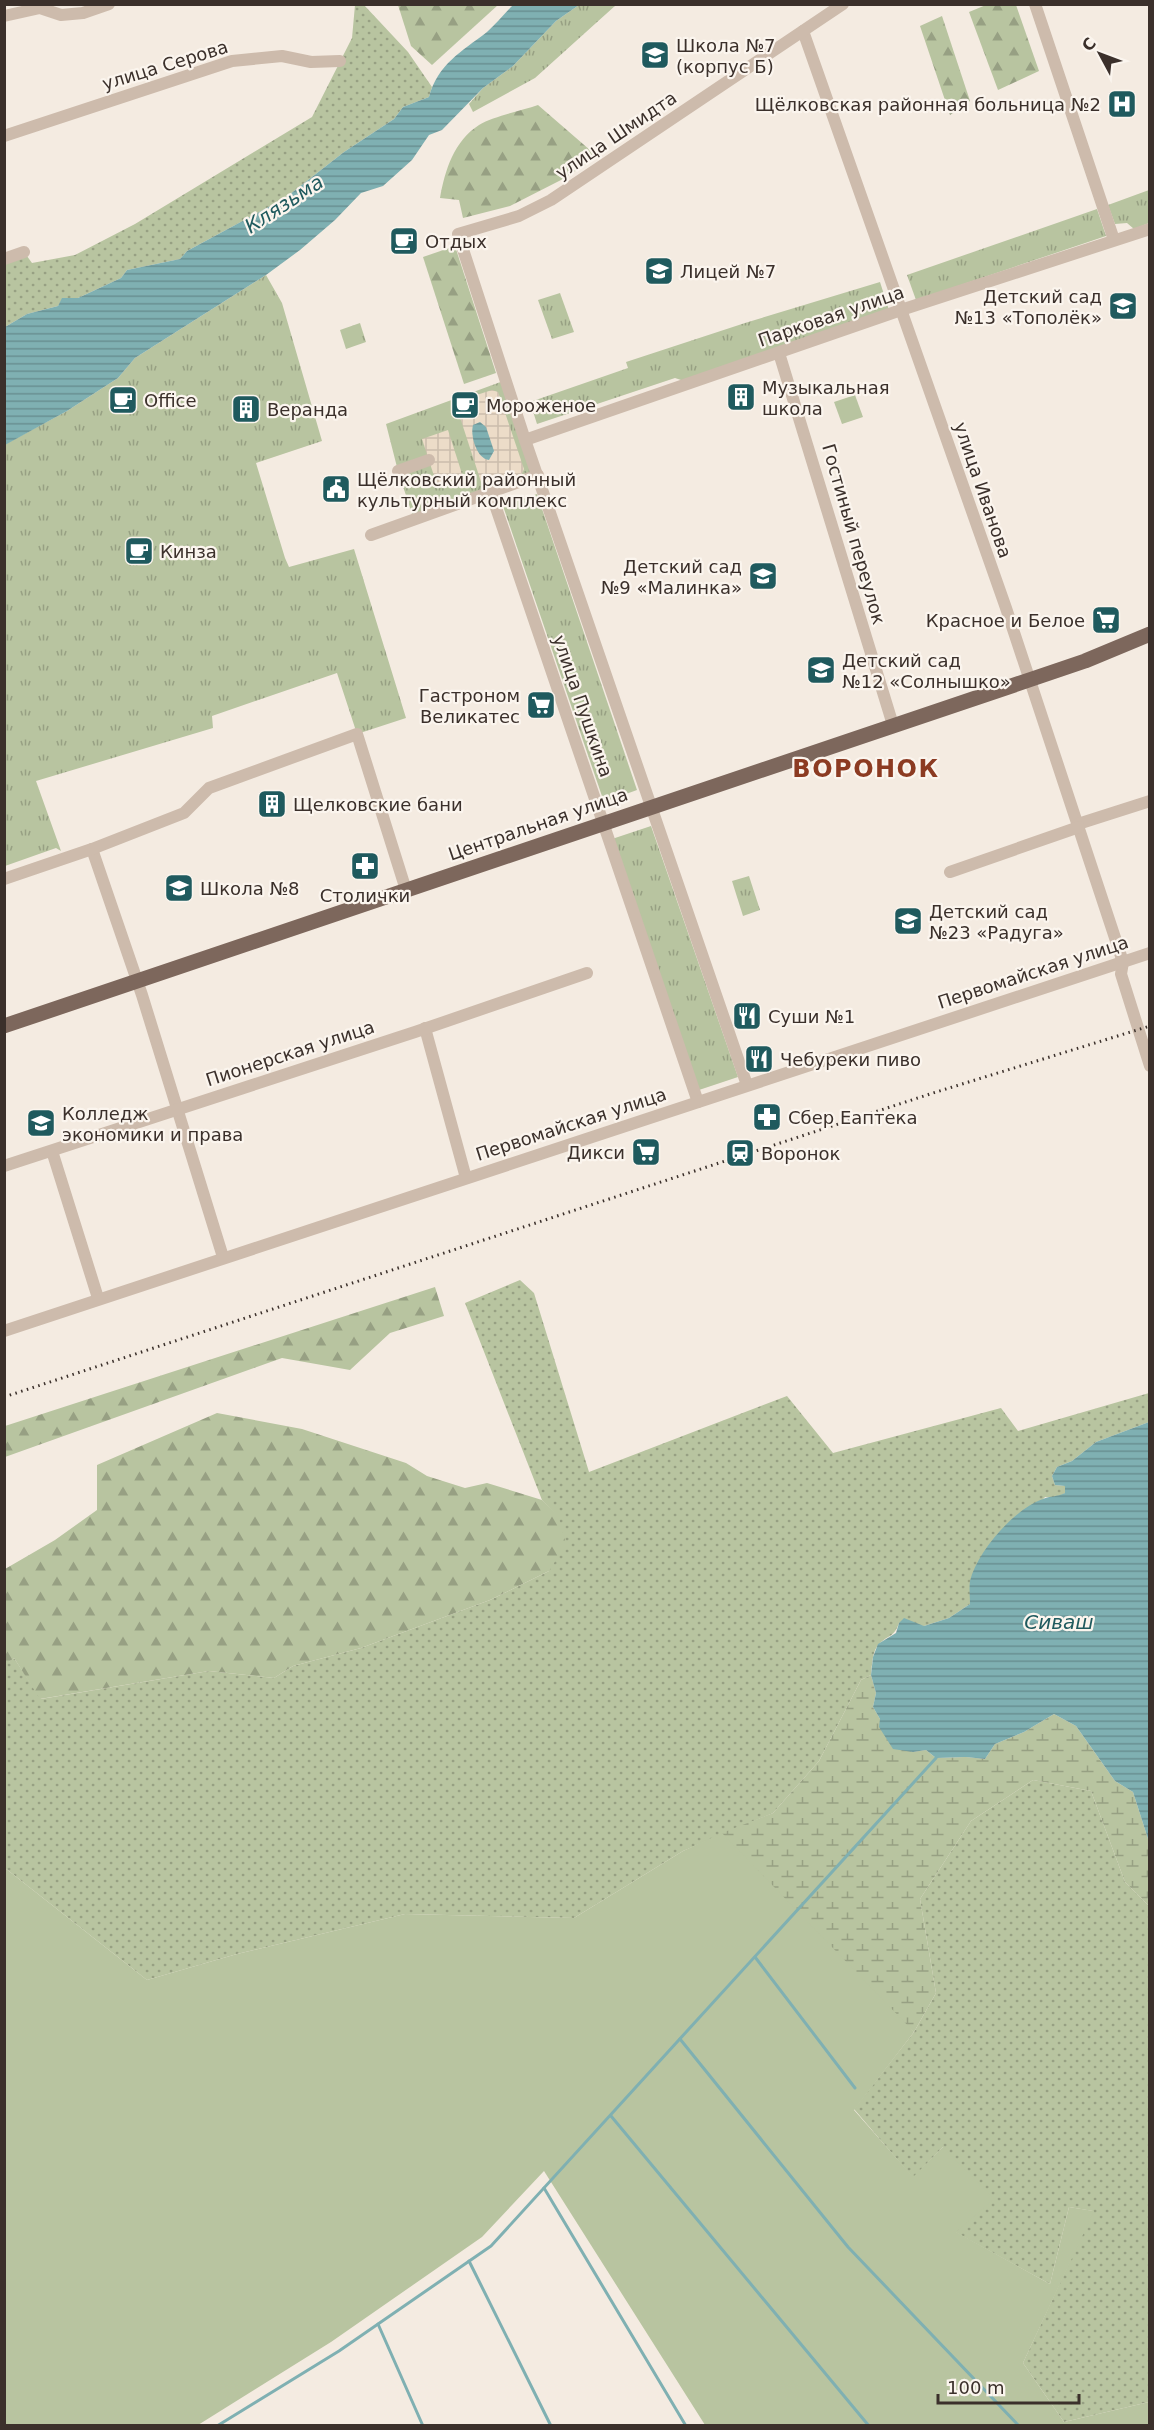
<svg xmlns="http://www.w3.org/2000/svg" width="1154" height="2430" viewBox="0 0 1154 2430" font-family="'DejaVu Sans',sans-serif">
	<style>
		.grass { fill: url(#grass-dots) }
		.forest { fill: url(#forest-firs) }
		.wetland { fill: url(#wetland-marsh) }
		.park { fill: url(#park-tufts); fill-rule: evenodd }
		.garden { fill: #b8c4a0 }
		.plaza { fill: url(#plaza-grid); fill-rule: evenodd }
		.water { fill: url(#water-rules) }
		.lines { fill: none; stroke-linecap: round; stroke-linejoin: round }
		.stream { stroke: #7fb0b2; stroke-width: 3 }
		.minor { stroke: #cdbbac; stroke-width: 12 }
		.major { stroke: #7d675c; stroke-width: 15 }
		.rail { stroke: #3b302b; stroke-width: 3; stroke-dasharray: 1.5 4.5; stroke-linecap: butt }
		.labels { text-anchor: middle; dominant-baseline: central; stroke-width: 4.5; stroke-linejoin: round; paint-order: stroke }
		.poi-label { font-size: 18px; fill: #3b302b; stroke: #fbf5ee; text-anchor: start }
		.street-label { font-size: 18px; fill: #3b302b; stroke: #fbf5ee }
		.water-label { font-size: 20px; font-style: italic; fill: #1f5a5e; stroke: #fbf5ee }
		.district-label { font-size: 24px; font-weight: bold; letter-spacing: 1.5px; fill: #8c3b22; stroke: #fbf5ee }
	</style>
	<defs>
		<pattern id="grass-dots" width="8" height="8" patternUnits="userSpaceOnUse" patternTransform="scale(1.5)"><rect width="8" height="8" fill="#b8c4a0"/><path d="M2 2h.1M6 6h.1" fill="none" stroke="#97a083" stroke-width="1.8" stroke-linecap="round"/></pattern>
		<pattern id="forest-firs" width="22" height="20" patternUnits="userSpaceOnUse" patternTransform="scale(1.5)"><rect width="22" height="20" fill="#b8c4a0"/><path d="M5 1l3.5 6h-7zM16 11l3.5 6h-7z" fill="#97a083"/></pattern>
		<pattern id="wetland-marsh" width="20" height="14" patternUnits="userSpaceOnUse" patternTransform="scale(1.5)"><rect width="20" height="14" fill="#b8c4a0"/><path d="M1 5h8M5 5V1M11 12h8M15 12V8" fill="none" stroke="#97a083"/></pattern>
		<pattern id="park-tufts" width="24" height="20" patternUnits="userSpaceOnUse" patternTransform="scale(1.5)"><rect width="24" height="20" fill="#b8c4a0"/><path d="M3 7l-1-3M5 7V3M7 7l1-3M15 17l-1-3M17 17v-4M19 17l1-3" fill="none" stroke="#97a083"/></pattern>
		<pattern id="plaza-grid" width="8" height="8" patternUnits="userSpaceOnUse" patternTransform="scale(1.5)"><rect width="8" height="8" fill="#ecdcc8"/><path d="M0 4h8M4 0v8" fill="none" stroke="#cbbdac"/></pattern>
		<pattern id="water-rules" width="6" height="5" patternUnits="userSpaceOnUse" patternTransform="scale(1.5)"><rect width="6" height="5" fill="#7fb0b2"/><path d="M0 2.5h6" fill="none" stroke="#699091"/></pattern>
	</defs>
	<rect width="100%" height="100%" fill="#f4ebe1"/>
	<!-- grass -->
	<g class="grass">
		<path d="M355,5H364L408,52L432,87L429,97L403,107L394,119L344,152L285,198L187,251L180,259L127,270L121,278L78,298H63L58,306L27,314L5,327V259L24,252L32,263L75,255L135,224L312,117L352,38Z"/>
		<path d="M520,1280L534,1293L589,1472L787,1396L833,1453L1001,1408L1018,1431L1149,1393V1422L1096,1442L1072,1461L1057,1467L1052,1476L1055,1485L1065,1486V1493L1058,1497H1045L970,1582V1604L949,1618L924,1626L899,1623C894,1637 890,1634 880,1643C872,1650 872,1665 871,1675L861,1680L819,1761L773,1813L683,1851L574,1918L405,1914L237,1954L147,1980L5,1868L4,1665L14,1658L41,1699L209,1671L274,1678L293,1666L361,1648L490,1600L549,1571L558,1516L542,1500L465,1303Z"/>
		<path d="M1033,1780L1091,1791L1125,1882L1149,1906V2402L1064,2422L1023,2363L1093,2211L1069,2207L1050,2284L955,2232L943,2147L913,2178L854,2109L914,2032L936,1993L920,1899L971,1821Z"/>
	</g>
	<!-- forest -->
	<g class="forest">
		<path d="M398,5V4L498,5L432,65L411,46Z"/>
		<path d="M986,5H1016L1039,71L998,90L969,12Z"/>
		<path d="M942,16L970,101L950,115L920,26Z"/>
		<path d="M538,105L598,157L561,180L510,206L463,218L459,200L440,198C445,170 454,141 479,125C494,116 521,111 538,105Z"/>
		<path d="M455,246L496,373L464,384L423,257Z"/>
		<path d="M435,1287L444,1316L390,1333L350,1370L282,1358L5,1457V1426Z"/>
		<path d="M217,1413L302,1429L406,1463L427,1476L465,1488L487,1483L542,1500L558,1515L566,1544L549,1571L490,1600L361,1648L293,1666L274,1678L209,1671L40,1699L14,1658L5,1665V1569L55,1540L97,1510V1465Z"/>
	</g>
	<!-- wetland -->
	<path class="wetland" d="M871,1675L876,1693L873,1707L880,1719L912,1752L926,1750L936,1758L966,1757L985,1759L995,1744L1024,1732L1054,1714L1076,1726L1115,1781L1133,1792L1149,1842V1906L1125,1882L1091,1791L1033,1780L971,1821L920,1899L936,1993L914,2032L741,1891L722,1833L773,1813L819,1761L861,1680Z"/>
	<!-- park -->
	<g class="park">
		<path d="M579,5H616L535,78L473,112L469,104L483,88L513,66L556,21Z"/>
		<path d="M1149,190V223L1134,229L1127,223L1115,224L1108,205Z"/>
		<path d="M1097,209L1106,236L916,300L907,275Z"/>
		<path d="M266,275L282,303L322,441L256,463L285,558L289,567L354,549L406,718L357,734L337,673L212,716L213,728L36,781L61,851L56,848L5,866L4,445L67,411L118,378L135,358Z"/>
		<path d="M880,282L889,310L687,382L675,378L537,424L530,402L628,368L626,362L745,323Z"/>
		<path d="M560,293L574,332L552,339L538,300Z"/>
		<path d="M360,323L366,342L346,349L340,330Z"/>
		<path d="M506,380L538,475L414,520L398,471L386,424ZM484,425L494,453L484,459L480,455L472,432Z"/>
		<path d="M537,494L637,790L604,802L503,506Z"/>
		<path d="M651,826L738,1077L696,1091L612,839Z"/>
		<path d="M749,876L760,910L743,916L732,881Z"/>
	</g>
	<!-- garden -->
	<g class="garden">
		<path d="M855,395L863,417L842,424L834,402Z"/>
		<path d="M722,1833L914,2032L854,2110L913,2177L943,2147L994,2199L956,2232L1050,2284L1069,2207L1094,2211L1023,2363L1064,2422L1149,2402V2425H705L544,2171L482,2237L331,2342L198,2425H5V1868L147,1980L237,1954L405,1914L574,1918L683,1851Z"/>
	</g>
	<!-- plaza -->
	<g class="plaza">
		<path d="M492,390L498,392L524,469L521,476L484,491L455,402ZM484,425L494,453L480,455L472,432Z"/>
		<path d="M448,430L463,477L437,485L422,439Z"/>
	</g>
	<!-- water -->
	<g class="water">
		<path d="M513,5H579L556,21L513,66L483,88L442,130L429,135L412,160L383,186L361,193L335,220L300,250L266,275L135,358L118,378L67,411L5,445V327L27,314L58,306L62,298H78L121,278L127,270L180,259L187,251L285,198L344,152L394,119L403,107L429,97C438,64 461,52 487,32C496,24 505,13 513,5Z"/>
		<path d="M480,422L486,427L494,451L489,460C477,459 470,436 473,425Z"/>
		<path d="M1149,1422H1150L1149,1842L1133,1792L1115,1781L1076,1726L1054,1714L1024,1732L995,1744L985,1759L966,1757L936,1758L926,1750L913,1752L893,1749L879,1727L880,1719L873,1707L876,1693L871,1675L873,1657L878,1644L896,1633L899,1623L904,1618L924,1626L949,1618L970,1604C970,1597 969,1588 970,1581C977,1552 1014,1509 1043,1499C1050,1496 1057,1497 1065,1493V1486L1055,1485L1052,1476L1057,1467L1072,1461L1096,1442Z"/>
	</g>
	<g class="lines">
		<!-- stream -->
		<g class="stream">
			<path d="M755,1957L855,2088"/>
			<path d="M680,2039L848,2247L1019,2426"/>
			<path d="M611,2116L869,2426"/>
			<path d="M544,2188L686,2426"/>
			<path d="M469,2261L551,2426"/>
			<path d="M378,2324L423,2426"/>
			<path d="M217,2426L339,2351L491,2246L936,1758"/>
		</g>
		<!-- minor -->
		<g class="minor">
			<path d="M1035,4L1114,240"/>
			<path d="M4,16L40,8L61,15L83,13L109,4"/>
			<path d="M803,31L1006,608L1123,962L1121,974L1150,1066"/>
			<path d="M4,136L232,61L282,56L311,62L340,61"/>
			<path d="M4,259L24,252"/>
			<path d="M779,353L893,725"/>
			<path d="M525,440L901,310L1150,229"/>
			<path d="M398,471L429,460"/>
			<path d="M491,493L698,1102"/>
			<path d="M371,535L538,475"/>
			<path d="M1078,824L1150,801"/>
			<path d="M92,849L142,995L223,1257"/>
			<path d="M950,872L1079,827"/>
			<path d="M4,879L92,849L184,813L209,788L357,734L406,890"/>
			<path d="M425,1028L466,1178"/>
			<path d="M747,1085L525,440L458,234L519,216L551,200L843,4"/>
			<path d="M52,1151L98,1298"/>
			<path d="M4,1166L415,1032L587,973"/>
			<path d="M4,1331L1150,953"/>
		</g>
		<!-- major -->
		<path class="major" d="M4,1026L1029,680L1085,661L1150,634"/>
		<!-- rail -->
		<path class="rail" d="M4,1397L933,1093L1150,1026"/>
	</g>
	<!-- icons -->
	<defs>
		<g id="school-square" transform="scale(1.5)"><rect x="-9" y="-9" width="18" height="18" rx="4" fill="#1f5a5e" stroke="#fbf5ee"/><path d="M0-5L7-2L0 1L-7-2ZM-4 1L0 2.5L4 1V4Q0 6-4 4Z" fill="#fff"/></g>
		<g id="hospital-square" transform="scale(1.5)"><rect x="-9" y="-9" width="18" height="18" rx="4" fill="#1f5a5e" stroke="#fbf5ee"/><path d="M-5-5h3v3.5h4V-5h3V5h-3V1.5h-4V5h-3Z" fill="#fff"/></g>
		<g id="cafe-square" transform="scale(1.5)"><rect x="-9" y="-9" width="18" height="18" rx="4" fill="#1f5a5e" stroke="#fbf5ee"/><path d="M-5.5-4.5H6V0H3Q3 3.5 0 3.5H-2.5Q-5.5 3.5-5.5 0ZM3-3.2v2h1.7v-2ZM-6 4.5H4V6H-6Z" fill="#fff"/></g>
		<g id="building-square" transform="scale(1.5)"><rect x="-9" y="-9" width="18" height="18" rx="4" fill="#1f5a5e" stroke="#fbf5ee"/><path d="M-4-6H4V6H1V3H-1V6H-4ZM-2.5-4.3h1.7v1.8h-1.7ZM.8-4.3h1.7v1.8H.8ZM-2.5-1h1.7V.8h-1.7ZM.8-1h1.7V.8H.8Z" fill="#fff"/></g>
		<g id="civic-square" transform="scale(1.5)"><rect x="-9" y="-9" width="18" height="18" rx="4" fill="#1f5a5e" stroke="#fbf5ee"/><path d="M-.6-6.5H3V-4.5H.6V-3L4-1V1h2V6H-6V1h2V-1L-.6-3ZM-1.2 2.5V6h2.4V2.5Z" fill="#fff"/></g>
		<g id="supermarket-square" transform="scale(1.5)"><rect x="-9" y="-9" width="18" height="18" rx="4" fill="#1f5a5e" stroke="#fbf5ee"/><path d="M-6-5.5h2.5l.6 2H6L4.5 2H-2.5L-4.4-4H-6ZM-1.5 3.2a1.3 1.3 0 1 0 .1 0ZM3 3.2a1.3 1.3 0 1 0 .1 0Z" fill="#fff"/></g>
		<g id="pharmacy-square" transform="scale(1.5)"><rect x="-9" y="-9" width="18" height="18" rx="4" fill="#1f5a5e" stroke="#fbf5ee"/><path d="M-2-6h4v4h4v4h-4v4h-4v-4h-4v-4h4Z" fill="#fff"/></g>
		<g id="restaurant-square" transform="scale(1.5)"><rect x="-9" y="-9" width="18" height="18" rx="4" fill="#1f5a5e" stroke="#fbf5ee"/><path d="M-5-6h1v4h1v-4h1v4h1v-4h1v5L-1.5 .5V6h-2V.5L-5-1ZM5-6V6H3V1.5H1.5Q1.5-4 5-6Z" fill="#fff"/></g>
		<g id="university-square" transform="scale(1.5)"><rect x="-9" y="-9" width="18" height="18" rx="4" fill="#1f5a5e" stroke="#fbf5ee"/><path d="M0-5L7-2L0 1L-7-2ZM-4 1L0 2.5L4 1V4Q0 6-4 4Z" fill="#fff"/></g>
		<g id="station-square" transform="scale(1.5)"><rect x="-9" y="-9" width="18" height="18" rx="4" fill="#1f5a5e" stroke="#fbf5ee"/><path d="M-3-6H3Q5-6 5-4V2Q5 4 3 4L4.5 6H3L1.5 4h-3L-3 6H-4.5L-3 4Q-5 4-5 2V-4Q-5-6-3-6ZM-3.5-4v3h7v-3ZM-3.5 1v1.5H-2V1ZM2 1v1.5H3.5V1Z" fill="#fff"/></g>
	</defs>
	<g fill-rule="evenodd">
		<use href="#school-square" x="655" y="55"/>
		<use href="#hospital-square" x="1122" y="104"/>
		<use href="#cafe-square" x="404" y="241"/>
		<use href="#school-square" x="659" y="271"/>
		<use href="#school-square" x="1123" y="306"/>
		<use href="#building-square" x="741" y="397"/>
		<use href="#cafe-square" x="123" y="400"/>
		<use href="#cafe-square" x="465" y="405"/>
		<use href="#building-square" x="246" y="409"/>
		<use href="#civic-square" x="336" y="489"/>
		<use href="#cafe-square" x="139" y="551"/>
		<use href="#school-square" x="763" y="576"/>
		<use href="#supermarket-square" x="1106" y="620"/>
		<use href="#school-square" x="821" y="670"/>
		<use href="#supermarket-square" x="541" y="705"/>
		<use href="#building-square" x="272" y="804"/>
		<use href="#pharmacy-square" x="365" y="866"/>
		<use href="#school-square" x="179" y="888"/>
		<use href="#school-square" x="908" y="921"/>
		<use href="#restaurant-square" x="747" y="1016"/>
		<use href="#restaurant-square" x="759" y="1059"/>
		<use href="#pharmacy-square" x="767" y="1117"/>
		<use href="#university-square" x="41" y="1123"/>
		<use href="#supermarket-square" x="646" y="1152"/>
		<use href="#station-square" x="740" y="1153"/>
	</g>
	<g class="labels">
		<!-- poi labels -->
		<g class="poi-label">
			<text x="676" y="45">Школа №7<tspan x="676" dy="21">(корпус Б)</tspan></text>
			<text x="1101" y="104" text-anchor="end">Щёлковская районная больница №2</text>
			<text x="425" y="241">Отдых</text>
			<text x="680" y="271">Лицей №7</text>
			<text x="1102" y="296" text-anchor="end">Детский сад<tspan x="1102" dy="21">№13 «Тополёк»</tspan></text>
			<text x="762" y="387">Музыкальная<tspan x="762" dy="21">школа</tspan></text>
			<text x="144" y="400">Office</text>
			<text x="486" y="405">Мороженое</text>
			<text x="267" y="409">Веранда</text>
			<text x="357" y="479">Щёлковский районный<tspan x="357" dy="21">культурный комплекс</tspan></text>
			<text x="160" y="551">Кинза</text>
			<text x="742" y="566" text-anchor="end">Детский сад<tspan x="742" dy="21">№9 «Малинка»</tspan></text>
			<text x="1085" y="620" text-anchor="end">Красное и Белое</text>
			<text x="842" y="660">Детский сад<tspan x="842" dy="21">№12 «Солнышко»</tspan></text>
			<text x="520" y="695" text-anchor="end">Гастроном<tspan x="520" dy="21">Великатес</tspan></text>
			<text x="293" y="804">Щелковские бани</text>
			<text x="200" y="888">Школа №8</text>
			<text x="365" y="895" text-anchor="middle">Столички</text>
			<text x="929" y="911">Детский сад<tspan x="929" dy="21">№23 «Радуга»</tspan></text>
			<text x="768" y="1016">Суши №1</text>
			<text x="780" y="1059">Чебуреки пиво</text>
			<text x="62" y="1113">Колледж<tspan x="62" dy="21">экономики и права</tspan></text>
			<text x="788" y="1117">Сбер Еаптека</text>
			<text x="625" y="1152" text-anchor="end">Дикси</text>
			<text x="761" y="1153">Воронок</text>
		</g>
		<!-- street labels -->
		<g class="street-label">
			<text transform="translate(165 65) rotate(-17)">улица Серова</text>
			<text transform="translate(616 135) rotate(-34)">улица Шмидта</text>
			<text transform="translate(831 316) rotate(-19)">Парковая улица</text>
			<text transform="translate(983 490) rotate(71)">улица Иванова</text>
			<text transform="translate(854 534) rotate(74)">Гостиный переулок</text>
			<text transform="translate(583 706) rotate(71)">улица Пушкина</text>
			<text transform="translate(538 824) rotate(-19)">Центральная улица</text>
			<text transform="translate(1033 972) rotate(-18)">Первомайская улица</text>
			<text transform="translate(290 1053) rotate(-18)">Пионерская улица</text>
			<text transform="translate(571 1124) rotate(-18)">Первомайская улица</text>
		</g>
		<!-- water labels -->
		<g class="water-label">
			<text transform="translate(284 204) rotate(-33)">Клязьма</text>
			<text x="1059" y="1622">Сиваш</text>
		</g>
		<!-- district labels -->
		<g class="district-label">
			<text x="866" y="769">ВОРОНОК</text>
		</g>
	</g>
	<!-- border -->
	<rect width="1154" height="2430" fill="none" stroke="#3b302b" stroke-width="12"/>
	<!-- north arrow -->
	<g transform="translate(1100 54) rotate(311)" stroke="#fbf5ee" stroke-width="4.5" paint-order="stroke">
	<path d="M0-4.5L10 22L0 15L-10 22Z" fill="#3b302b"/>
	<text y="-9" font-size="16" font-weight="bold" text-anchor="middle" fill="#3b302b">С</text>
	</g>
	<!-- scale -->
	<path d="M938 2394v9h141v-9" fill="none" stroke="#3b302b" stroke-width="3"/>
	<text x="947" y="2394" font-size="18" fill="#3b302b" stroke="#fbf5ee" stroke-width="4.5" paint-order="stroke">100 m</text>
</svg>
